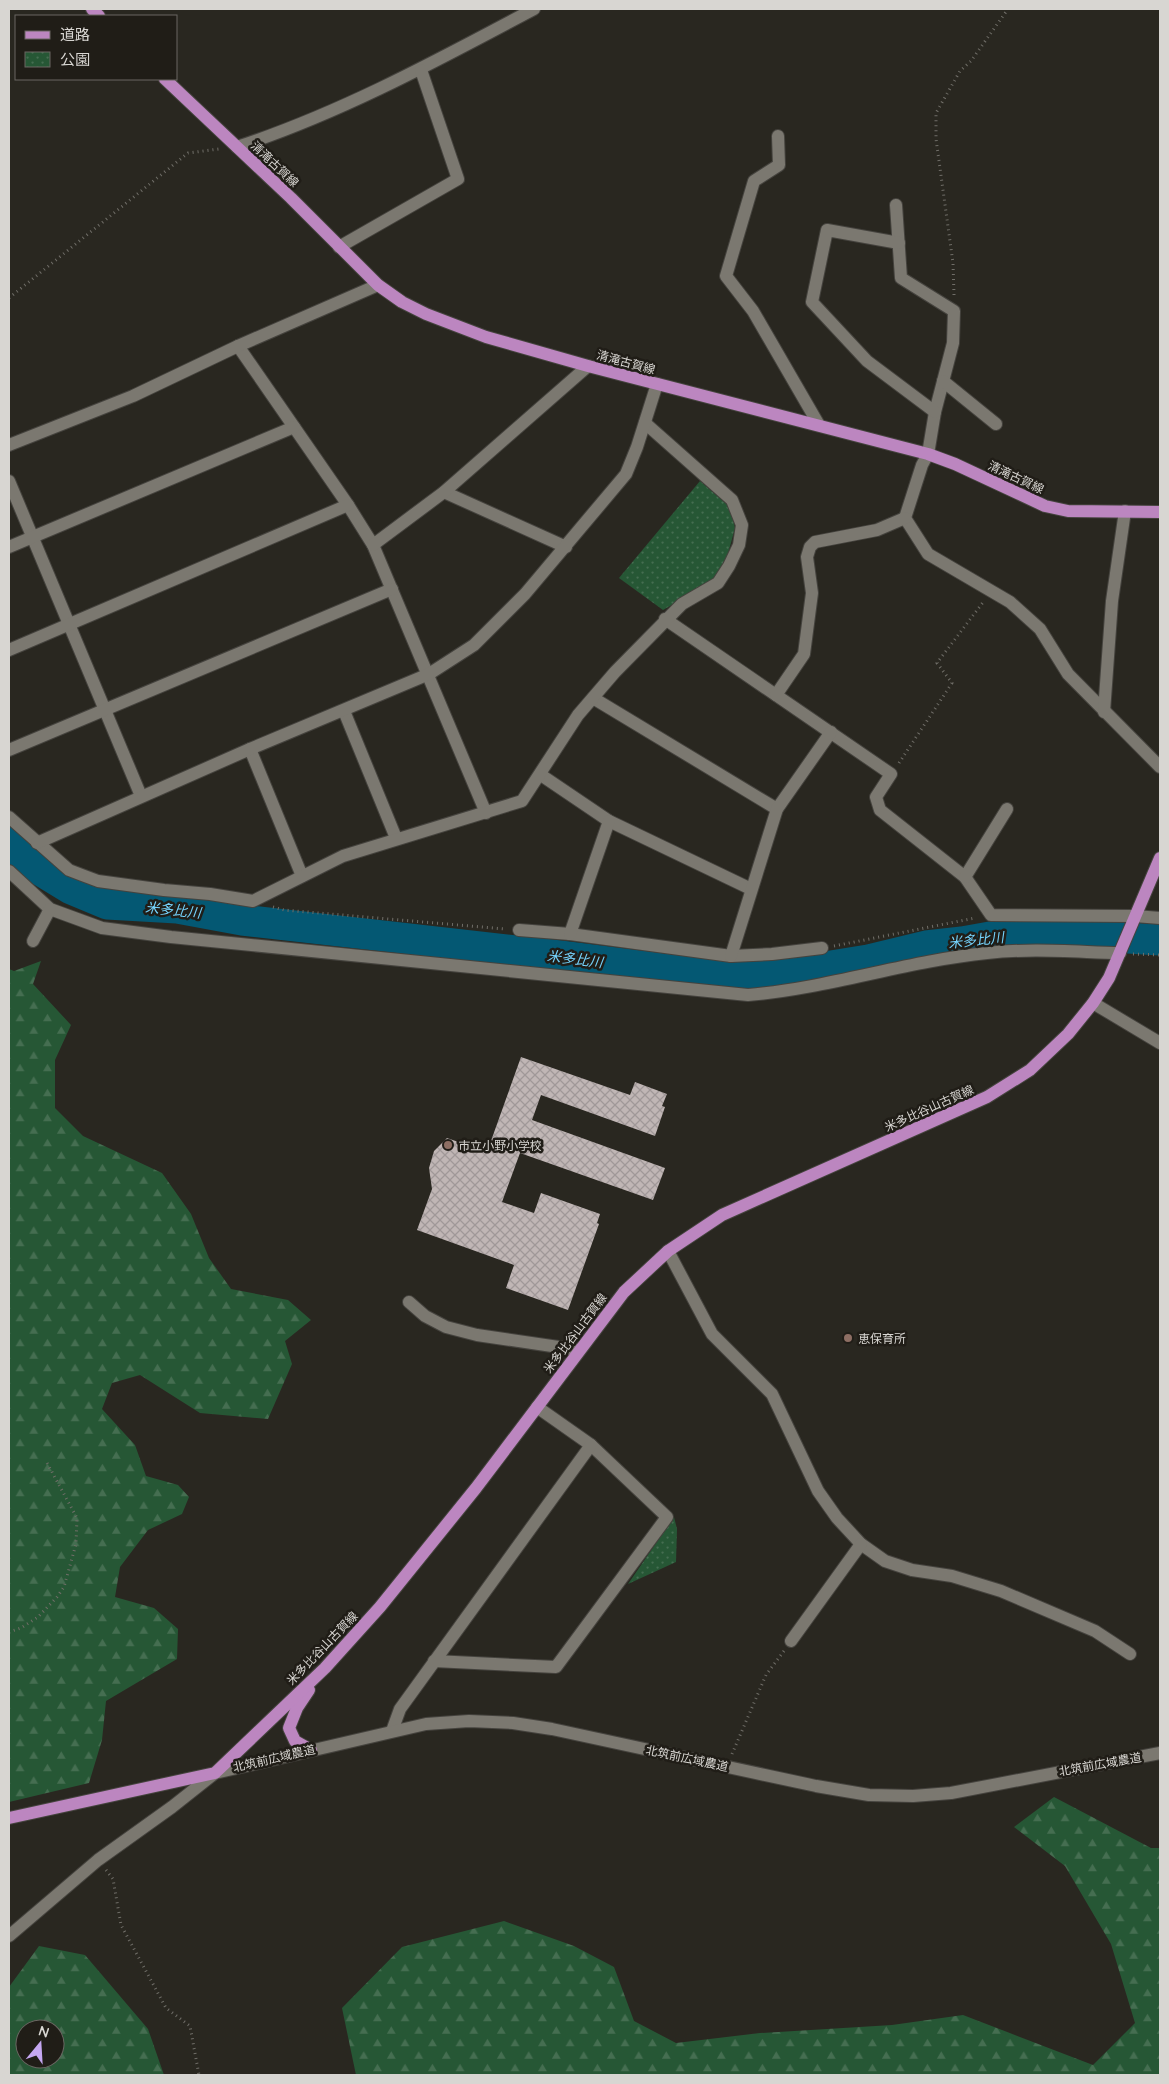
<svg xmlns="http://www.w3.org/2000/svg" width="1169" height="2084" viewBox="0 0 1169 2084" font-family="Quicksand,'Noto Sans JP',sans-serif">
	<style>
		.forest { fill: url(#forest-firs); fill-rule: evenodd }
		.park { fill: url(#park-dots) }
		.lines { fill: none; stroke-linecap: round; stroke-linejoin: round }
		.river { stroke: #045873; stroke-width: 31 }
		.building { fill: url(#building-cross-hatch) }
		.minor-casing { stroke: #45433e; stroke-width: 14 }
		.major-casing { stroke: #45433e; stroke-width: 14 }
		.path { stroke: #706e68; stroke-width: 3; stroke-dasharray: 1 4; stroke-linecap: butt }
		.minor { stroke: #7b7870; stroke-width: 12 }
		.major { stroke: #bc86c0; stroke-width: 12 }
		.education-dot { fill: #8d6e63; stroke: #201d17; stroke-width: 2 }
		.labels { text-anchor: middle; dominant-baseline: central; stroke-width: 5; stroke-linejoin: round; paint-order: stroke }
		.street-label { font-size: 12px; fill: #d8d6d2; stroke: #201d17 }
		.poi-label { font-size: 12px; fill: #d8d6d2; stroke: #201d17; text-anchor: start }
		.water-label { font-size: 14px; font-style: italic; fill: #75d3fc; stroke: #201d17 }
	</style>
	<defs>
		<pattern id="forest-firs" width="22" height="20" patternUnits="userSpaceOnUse" patternTransform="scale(1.25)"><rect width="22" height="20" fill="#265735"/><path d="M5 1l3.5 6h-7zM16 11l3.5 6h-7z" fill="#456e51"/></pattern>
		<pattern id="park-dots" width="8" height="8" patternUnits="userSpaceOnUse" patternTransform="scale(1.25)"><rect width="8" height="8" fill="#265735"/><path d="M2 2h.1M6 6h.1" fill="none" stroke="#456e51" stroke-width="1.8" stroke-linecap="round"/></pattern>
		<pattern id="building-cross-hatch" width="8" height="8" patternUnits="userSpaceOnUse" patternTransform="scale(1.25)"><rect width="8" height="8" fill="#c0b6b5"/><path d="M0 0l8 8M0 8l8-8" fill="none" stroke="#a09898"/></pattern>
	</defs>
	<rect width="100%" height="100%" fill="#292720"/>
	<!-- forest -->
	<g class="forest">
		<path d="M41,961L33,984L71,1025L55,1060V1108L83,1136L162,1173L191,1214L209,1258L231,1289L288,1300L311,1320L285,1341L292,1364L268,1419L200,1413L140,1375L112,1383L102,1409L135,1445L146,1476L178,1485L189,1497L182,1514L148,1530L120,1567L115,1597L154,1608L178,1629L177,1659L106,1701L102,1740L89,1783L9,1802V969L14,971Z"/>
		<path d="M1054,1797L1151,1848H1160V2075H356L342,2008L402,1947L504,1921L574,1946L614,1967L634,2021L676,2043L760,2033L892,2025L963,2015L1093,2065L1135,2023L1111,1944L1065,1866L1014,1827Z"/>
		<path d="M39,1946L85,1955L148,2029L164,2075H9V1987ZM25,2029H55V2059H25Z"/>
	</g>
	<!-- park -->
	<g class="park">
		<path d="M700,481L731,508L735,528L726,561L712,582L663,610L619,578Z"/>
		<path d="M674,1517L677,1529L676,1562L628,1584Z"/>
	</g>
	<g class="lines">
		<!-- river -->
		<path class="river" d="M9,841L30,864L71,889L107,904L177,908L242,920L552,955L703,974L762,976L812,969L868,960L926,946L962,942L990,937L1096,936L1160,940"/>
	</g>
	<!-- building -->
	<path class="building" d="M521,1057L630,1095L635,1082L667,1094L662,1106L665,1107L655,1136L541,1095L532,1120L665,1168L653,1200L520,1153L502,1202L534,1213L541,1193L600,1214L597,1223L599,1224L568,1310L506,1288L514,1265L417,1230L432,1189L429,1168L434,1151L447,1138L487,1152Z"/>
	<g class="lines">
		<!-- minor casing -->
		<g class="minor-casing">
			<g id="minor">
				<path d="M778,136L779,165L754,181L726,276L753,311L819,425"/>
				<path d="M237,147C341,113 438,60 534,9"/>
				<path d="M896,205L901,278L954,311L953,343L935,412L928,454L922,465L905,518L928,554L1010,602L1040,629L1068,674L1160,767"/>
				<path d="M899,243L827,230L812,302L867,361L935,412"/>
				<path d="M339,247L458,179L421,70"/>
				<path d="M238,346L348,505L373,545L486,813"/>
				<path d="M943,381L996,424"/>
				<path d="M9,445L133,396L238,346L378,285"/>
				<path d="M9,481L141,796"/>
				<path d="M444,492L566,547"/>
				<path d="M373,545L444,492L588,366"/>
				<path d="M9,547L294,427"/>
				<path d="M665,619L891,774L876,797L880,810L965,877L991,915L1135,916L1160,918"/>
				<path d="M9,650L348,505"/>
				<path d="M776,695L804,654L812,593L807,557L810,547L815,542L877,530L905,518"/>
				<path d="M593,698L777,809"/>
				<path d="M344,711L396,838"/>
				<path d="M1104,712L1112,601L1125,511"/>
				<path d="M250,749L302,876"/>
				<path d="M9,750L392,589"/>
				<path d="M541,775L609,821L751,889"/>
				<path d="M9,817L69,870L82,875L98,881L164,890L210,894L253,901L343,856L522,801L578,715L615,672L682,604L718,583L729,566L739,545L742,525L732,500L645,423"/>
				<path d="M37,843L250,749L429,674L474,645L525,594L626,474L637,447L657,384"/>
				<path d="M9,871L50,909L102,928L171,937L748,995C829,988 907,961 987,953C1031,948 1076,952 1120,953"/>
				<path d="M965,877L1007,809"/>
				<path d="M519,930L570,934L731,956L772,954L822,948"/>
				<path d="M570,934L609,821"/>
				<path d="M33,941L50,909"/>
				<path d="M731,956L777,809L831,732"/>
				<path d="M1093,1003L1160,1043"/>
				<path d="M668,1251L712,1334L772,1394L818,1491L837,1518L861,1544L885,1561L912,1570L952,1576L1001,1591L1095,1631L1130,1654"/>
				<path d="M409,1302L425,1316L446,1327L477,1335L579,1350"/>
				<path d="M791,1641L861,1544"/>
				<path d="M434,1661L556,1667L667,1517L591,1445L537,1407"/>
				<path d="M392,1731L400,1709L591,1445"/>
				<path d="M9,1936L98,1860L172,1807L215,1773L426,1724L469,1721L513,1723L552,1729L816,1786L869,1795L913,1796L951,1793L1160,1753"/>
			</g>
		</g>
		<!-- major casing -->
		<g class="major-casing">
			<g id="major">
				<path d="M92,9L99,16"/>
				<path d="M165,79L291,198L378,285L402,302L426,314L486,337L588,366L928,454L955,464L1045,506L1068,511L1160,512"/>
				<path d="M309,1690L297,1708L289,1728L295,1741L311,1750"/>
				<path d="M9,1818L215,1773L325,1668L380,1607L476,1488L624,1292L668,1251L722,1215L987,1097L1030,1070L1068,1034L1093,1003L1109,978L1160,858"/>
			</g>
		</g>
		<!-- path -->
		<g class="path">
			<path d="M954,295L953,263L936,139V113L960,71L971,61L1008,9"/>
			<path d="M9,298L188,153L219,149"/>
			<path d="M899,763L952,683L937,663L984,601"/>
			<path d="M273,907L284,910L505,929"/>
			<path d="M834,946L975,918"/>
			<path d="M1133,954L1160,955"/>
			<path d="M9,1632L21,1628L38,1617L57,1597L64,1587L76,1544L77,1518L46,1461"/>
			<path d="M732,1754L766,1675L784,1651"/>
			<path d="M106,1870L113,1879L121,1925L166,2008L190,2026L199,2075"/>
		</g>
		<!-- minor -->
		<use href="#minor" class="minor"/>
		<!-- major -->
		<use href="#major" class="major"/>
	</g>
	<!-- markers -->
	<g class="education-dot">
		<circle cx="448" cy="1145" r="5"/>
		<circle cx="848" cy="1338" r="5"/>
	</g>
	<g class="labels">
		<!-- street labels -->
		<g class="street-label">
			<text transform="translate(275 164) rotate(43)">清滝古賀線</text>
			<text transform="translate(626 362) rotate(15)">清滝古賀線</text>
			<text transform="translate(1016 477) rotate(25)">清滝古賀線</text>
			<text transform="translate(929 1108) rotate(-24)">米多比谷山古賀線</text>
			<text transform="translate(575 1333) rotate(-53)">米多比谷山古賀線</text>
			<text transform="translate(322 1648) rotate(-46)">米多比谷山古賀線</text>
			<text transform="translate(274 1758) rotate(-13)">北筑前広域農道</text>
			<text transform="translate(687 1758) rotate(12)">北筑前広域農道</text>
			<text transform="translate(1100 1764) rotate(-10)">北筑前広域農道</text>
		</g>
		<!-- poi labels -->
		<g class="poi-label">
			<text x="458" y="1145">市立小野小学校</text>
			<text x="858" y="1338">恵保育所</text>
		</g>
		<!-- water labels -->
		<g class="water-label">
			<text transform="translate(173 910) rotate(6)">米多比川</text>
			<text transform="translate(976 940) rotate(-6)">米多比川</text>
			<text transform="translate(575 959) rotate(7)">米多比川</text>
		</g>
	</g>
	<!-- border -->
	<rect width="1169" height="2084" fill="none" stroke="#d8d6d2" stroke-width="20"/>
	<!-- legend -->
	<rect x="15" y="15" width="162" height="65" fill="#201d17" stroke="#6a6762"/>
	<rect x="25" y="31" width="25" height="8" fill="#bc86c0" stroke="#6a6762"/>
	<text x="60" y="40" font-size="15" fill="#d8d6d2">道路</text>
	<rect x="25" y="52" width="25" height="15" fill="url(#park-dots)" stroke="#6a6762"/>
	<text x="60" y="65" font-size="15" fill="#d8d6d2">公園</text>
	<!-- north arrow -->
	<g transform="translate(40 2044) rotate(18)"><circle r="24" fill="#201d17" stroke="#6a6762"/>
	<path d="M0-4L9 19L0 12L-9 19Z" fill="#c5a7f1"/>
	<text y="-8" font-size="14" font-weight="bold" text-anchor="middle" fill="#d8d6d2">N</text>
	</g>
</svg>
